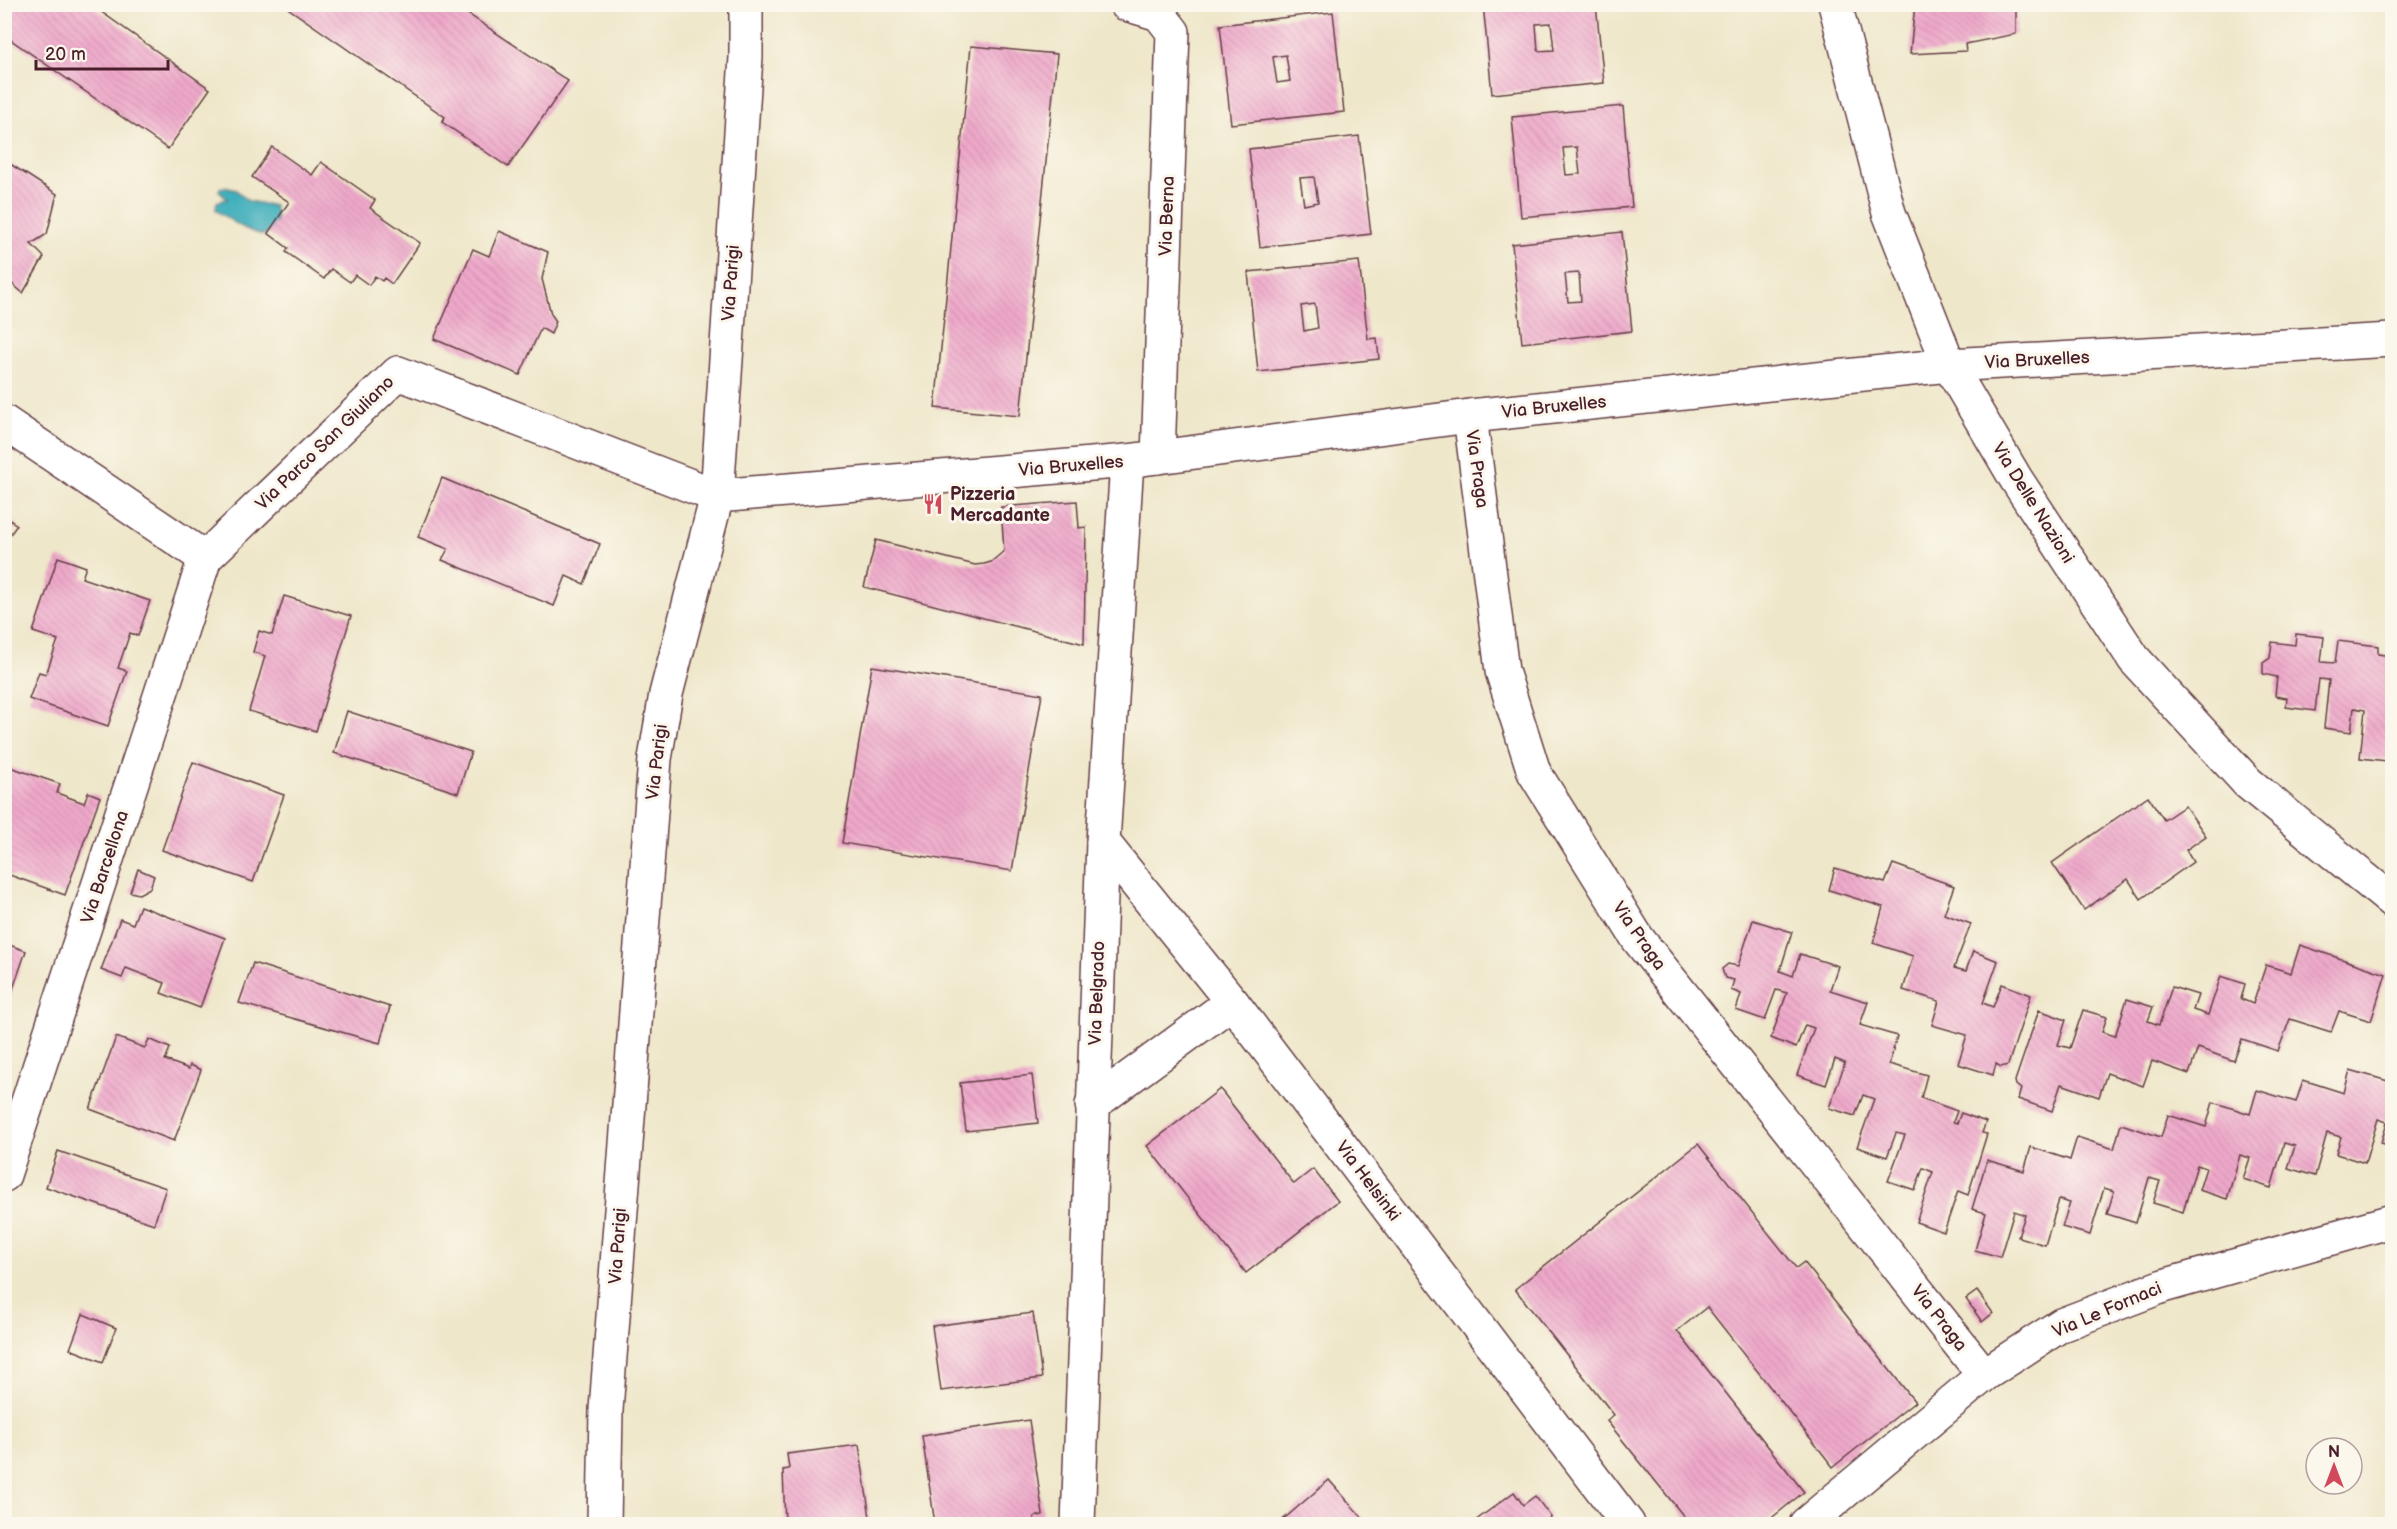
<svg xmlns="http://www.w3.org/2000/svg" width="2397" height="1529" viewBox="0 0 2397 1529" font-family="'Balsamiq Sans',sans-serif">
	<style>
		.water { fill: #40afbb; stroke: #456773; stroke-width: 1.5 }
		.building { fill: url(#building-back-hatch); fill-rule: evenodd }
		.lines { fill: none; stroke-linecap: round; stroke-linejoin: round }
		.minor-casing { stroke: #633d43; stroke-width: 36 }
		.minor { stroke: #fff; stroke-width: 33 }
		.labels { text-anchor: middle; dominant-baseline: central; stroke-width: 6; stroke-linejoin: round; paint-order: stroke }
		.street-label { font-size: 18px; fill: #4a1f2b; stroke: #fbf7ec }
		.poi-label { font-size: 18px; font-weight: bold; fill: #4a1f2b; stroke: #fbf7ec; text-anchor: start }
	</style>
	<defs>
		<pattern id="building-back-hatch" width="6" height="6" patternUnits="userSpaceOnUse" patternTransform="scale(1.5)"><rect width="6" height="6" fill="#efa9ca"/><path d="M-1 5l2 2M0 0l6 6M5-1l2 2" fill="none" stroke="#ce91ae"/></pattern>
	</defs>
	<rect width="100%" height="100%" fill="#fbf7ec"/>
	<filter id="ink" filterUnits="userSpaceOnUse"><feTurbulence type="fractalNoise" baseFrequency=".0167" numOctaves="2"/><feDisplacementMap in="SourceGraphic" scale="12" xChannelSelector="R" yChannelSelector="G"/><feConvolveMatrix kernelMatrix="1 2 1 2 8 2 1 2 1" color-interpolation-filters="sRGB"/></filter>
	<filter id="wash" filterUnits="userSpaceOnUse"><feTurbulence type="fractalNoise" baseFrequency=".008" numOctaves="4" result="noise"/><feDisplacementMap in="SourceGraphic" scale="24" xChannelSelector="R" yChannelSelector="G"/><feGaussianBlur stdDeviation="1.35" result="paint"/><feColorMatrix in="noise" values="0 0 0 0 0 0 0 0 0 0 0 0 0 0 0 0 0 1.4 0 .05"/><feComposite in="paint" operator="in"/></filter>
	<g filter="url(#wash)">
		<rect width="100%" height="100%" fill="#efe7ca"/>
		<!-- water -->
		<path class="water" d="M224,187L236,190L248,201L274,206C279,218 275,229 264,235C249,233 228,219 216,210L217,202L227,199L219,191L220,188Z"/>
		<g id="blocks">
			<!-- building -->
			<g class="building">
				<path d="M4,4H90L210,89L168,149L4,35Z"/>
				<path d="M282,4H453L568,81L508,167L442,122L445,117Z"/>
				<path d="M1483,4H1596L1604,83L1492,94ZM1551,23L1554,50L1538,51L1536,24Z"/>
				<path d="M1915,4H2016V34L1965,44L1966,51L1910,54Z"/>
				<path d="M1333,12L1344,112L1231,124L1220,25ZM1286,55L1290,81L1277,83L1273,57Z"/>
				<path d="M971,46L1057,54L1020,416L935,408Z"/>
				<path d="M1623,106L1632,207L1521,217L1512,117ZM1577,147L1580,174L1566,175L1563,148Z"/>
				<path d="M1359,136L1371,234L1260,247L1249,149ZM1314,177L1318,202L1304,205L1300,178Z"/>
				<path d="M272,147L312,175L321,162L375,200L370,208L420,243L392,284L384,278L382,281L375,276L369,285L355,275L350,282L331,269L324,279L286,252L288,248L268,233L289,202L252,177Z"/>
				<path d="M4,160L57,194L47,234L31,244L44,257L23,293L4,277Z"/>
				<path d="M499,231L548,252L542,279L551,314L556,321L551,334L541,328L520,375L434,339L473,249L489,256Z"/>
				<path d="M1622,232L1632,331L1522,343L1512,244ZM1579,273L1581,301L1568,302L1565,274Z"/>
				<path d="M1359,261L1368,339L1377,338L1379,359L1258,372L1248,272ZM1315,304L1318,328L1304,331L1301,306Z"/>
				<path d="M442,478L600,544L584,584L566,576L554,606L442,560L448,549L418,537Z"/>
				<path d="M1077,501L1079,528L1086,527L1084,644L864,587L876,540L975,565L984,564L991,562L1004,551L1001,507Z"/>
				<path d="M4,516L17,525L4,543Z"/>
				<path d="M58,557L86,567L82,578L150,601L138,636L130,633L118,668L127,671L108,726L29,699L39,672L46,674L58,640L33,632Z"/>
				<path d="M284,596L351,616L316,731L249,711L265,656L253,652L259,631L272,635Z"/>
				<path d="M2296,634L2324,637L2321,662L2335,663L2338,641L2378,646V654L2392,656V741L2389,740L2387,761L2360,758L2365,710L2354,708L2351,732L2324,728L2329,680L2319,679L2315,711L2286,707L2287,698L2275,696L2277,677L2263,674V663L2270,658L2272,642L2295,645Z"/>
				<path d="M872,666L1042,694L1012,871L842,843Z"/>
				<path d="M347,711L471,752L458,793L334,753Z"/>
				<path d="M193,762L284,795L253,882L162,850Z"/>
				<path d="M4,765L60,784L57,793L84,803L88,792L100,797L65,895L4,873Z"/>
				<path d="M2148,796L2164,820L2185,806L2206,836L2186,850L2193,862L2141,899L2128,879L2084,910L2052,863Z"/>
				<path d="M1893,864L1954,886L1944,914L1971,924L1954,968L1966,971L1973,951L1998,961L1983,1003L1993,1007L2002,984L2031,995L2008,1065L2001,1067L1996,1064L1993,1075L1958,1064L1967,1035L1932,1025L1939,1001L1903,990L1913,956L1873,943L1883,907L1829,890L1835,868L1885,883Z"/>
				<path d="M138,869L154,876L150,888L139,894L130,892Z"/>
				<path d="M140,906L225,938L200,1008L161,993L165,983L126,968L122,978L101,970L120,919L133,924Z"/>
				<path d="M1753,920L1792,932L1780,971L1793,976L1800,954L1838,966L1830,990L1868,1002L1860,1025L1897,1036L1889,1064L1927,1075L1921,1098L1957,1111L1953,1122L1957,1123L1961,1113L1986,1122L1982,1133L1987,1134L1968,1195L1958,1191L1944,1232L1916,1222L1933,1172L1923,1168L1915,1190L1888,1181L1905,1135L1896,1133L1887,1157L1857,1147L1874,1099L1863,1095L1855,1116L1829,1108L1845,1063L1835,1059L1826,1085L1797,1075L1814,1028L1805,1025L1796,1048L1771,1038L1787,993L1776,990L1765,1020L1736,1010L1741,994L1731,990L1734,980L1725,978L1722,969L1728,964L1738,966Z"/>
				<path d="M4,943L26,951L5,1012H4Z"/>
				<path d="M2300,945L2386,974L2371,1021L2339,1011L2331,1032L2290,1019L2278,1051L2242,1039L2234,1061L2198,1048L2189,1074L2152,1061L2143,1086L2107,1073L2099,1097L2061,1084L2052,1111L2018,1099L2021,1089L2016,1085L2015,1081L2039,1010L2066,1020L2058,1045L2070,1048L2083,1010L2107,1017L2102,1032L2115,1036L2127,999L2153,1007L2148,1021L2159,1025L2172,987L2198,995L2193,1010L2208,1015L2221,976L2245,984L2241,999L2253,1004L2266,965L2291,973Z"/>
				<path d="M253,963L390,1007L380,1043L239,1003Z"/>
				<path d="M116,1037L145,1048L149,1039L170,1048L165,1060L189,1069L190,1065L201,1070L174,1141L90,1109Z"/>
				<path d="M2392,1064V1146L2381,1143L2387,1122L2378,1119L2365,1163L2336,1154L2341,1137L2327,1133L2315,1176L2288,1168L2295,1146L2284,1143L2271,1188L2243,1179L2250,1158L2240,1155L2227,1199L2199,1190L2206,1168L2197,1165L2183,1212L2153,1203L2160,1181L2149,1178L2136,1223L2107,1214L2114,1191L2104,1188L2090,1235L2062,1227L2070,1203L2059,1200L2045,1245L2018,1237L2025,1215L2014,1211L2000,1257L1975,1250L1986,1213L1972,1209L1987,1160L2024,1171L2031,1147L2070,1160L2077,1137L2114,1149L2121,1124L2161,1137L2168,1115L2206,1127L2213,1102L2250,1114L2257,1090L2296,1102L2303,1080L2344,1093L2350,1070L2388,1081Z"/>
				<path d="M1032,1075L1038,1123L966,1131L960,1083Z"/>
				<path d="M1220,1089L1294,1184L1313,1169L1338,1201L1246,1273L1147,1146Z"/>
				<path d="M1698,1144L1796,1268L1804,1262L1915,1402L1833,1467L1707,1307L1677,1331L1804,1492L1764,1524H1690L1607,1421L1614,1415L1515,1289Z"/>
				<path d="M58,1151L166,1188L154,1224L46,1187Z"/>
				<path d="M1977,1291L1993,1313L1982,1322L1966,1299Z"/>
				<path d="M1033,1313L1042,1378L941,1391L932,1326Z"/>
				<path d="M83,1314L116,1328L103,1362L70,1349Z"/>
				<path d="M1029,1420L1043,1515L1034,1517L1035,1524H935L922,1436Z"/>
				<path d="M859,1445L871,1524H785L783,1470L789,1469L787,1454Z"/>
				<path d="M1329,1480L1368,1524H1278Z"/>
				<path d="M1514,1492L1523,1505L1535,1496L1551,1517L1542,1524H1471Z"/>
			</g>
		</g>
	</g>
	<g filter="url(#ink)">
		<use href="#blocks" fill-opacity="0" stroke="#633d43" stroke-width="1.5"/>
		<g class="lines">
			<!-- minor casing -->
			<g class="minor-casing">
				<g id="minor">
					<path d="M1126,4L1159,14L1173,32L1158,457"/>
					<path d="M1835,4L1889,213L1949,365L2016,479L2134,659L2248,783L2392,901"/>
					<path d="M1470,416L1502,671L1534,772L1638,939L1984,1375"/>
					<path d="M4,422L205,558L398,373L717,496L1127,461L1470,416L1949,365L2392,340"/>
					<path d="M1103,842L1232,1002L1628,1524"/>
					<path d="M1092,1105L1232,1002"/>
					<path d="M4,1175L205,558"/>
					<path d="M604,1524L606,1410L655,759L666,694L717,496L746,57V4"/>
					<path d="M1078,1524L1103,842L1127,461"/>
					<path d="M1806,1524L1984,1375L2061,1325L2163,1286L2392,1221"/>
				</g>
			</g>
			<!-- minor -->
			<use href="#minor" class="minor"/>
		</g>
	</g>
	<!-- icons -->
	<defs>
		<g id="restaurant-bare" transform="scale(1.62)"><path d="M-5-6h1v4h1v-4h1v4h1v-4h1v5L-1.5 .5V6h-2V.5L-5-1ZM5-6V6H3V1.5H1.5Q1.5-4 5-6Z" fill="#d1495b" stroke="#fbf7ec" stroke-width="2.5" paint-order="stroke"/></g>
	</defs>
	<g fill-rule="evenodd">
		<use href="#restaurant-bare" x="933" y="504"/>
	</g>
	<g class="labels">
		<!-- street labels -->
		<g class="street-label">
			<text transform="translate(1167 216) rotate(-88)">Via Berna</text>
			<text transform="translate(731 283) rotate(-86)">Via Parigi</text>
			<text transform="translate(2037 360) rotate(-3)">Via Bruxelles</text>
			<text transform="translate(1554 407) rotate(-6)">Via Bruxelles</text>
			<text transform="translate(325 443) rotate(-44)">Via Parco San Giuliano</text>
			<text transform="translate(1071 466) rotate(-5)">Via Bruxelles</text>
			<text transform="translate(1477 469) rotate(82)">Via Praga</text>
			<text transform="translate(2033 503) rotate(58)">Via Delle Nazioni</text>
			<text transform="translate(657 762) rotate(-83)">Via Parigi</text>
			<text transform="translate(105 867) rotate(-72)">Via Barcellona</text>
			<text transform="translate(1639 936) rotate(55)">Via Praga</text>
			<text transform="translate(1097 993) rotate(-88)">Via Belgrado</text>
			<text transform="translate(1368 1181) rotate(53)">Via Helsinki</text>
			<text transform="translate(618 1246) rotate(-86)">Via Parigi</text>
			<text transform="translate(2107 1310) rotate(-23)">Via Le Fornaci</text>
			<text transform="translate(1939 1318) rotate(52)">Via Praga</text>
		</g>
		<!-- poi labels -->
		<g class="poi-label">
			<text x="950" y="494">Pizzeria<tspan x="950" dy="21">Mercadante</tspan></text>
		</g>
	</g>
	<!-- margin -->
	<rect width="2397" height="1529" fill="none" stroke="#fbf7ec" stroke-width="24"/>
	<!-- north arrow -->
	<g transform="translate(2334 1466)"><circle r="28" fill="#fbf7ec" stroke="#b4a19f" stroke-width="1.5"/>
	<path d="M0-4.5L10 22L0 15L-10 22Z" fill="#d1495b"/>
	<text y="-9" font-size="16" font-weight="bold" text-anchor="middle" fill="#4a1f2b">N</text>
	</g>
	<!-- scale -->
	<path d="M36 60v9h132v-9" fill="none" stroke="#4a1f2b" stroke-width="3"/>
	<text x="45" y="60" font-size="18" fill="#4a1f2b" stroke="#fbf7ec" stroke-width="4.5" paint-order="stroke">20 m</text>
</svg>
